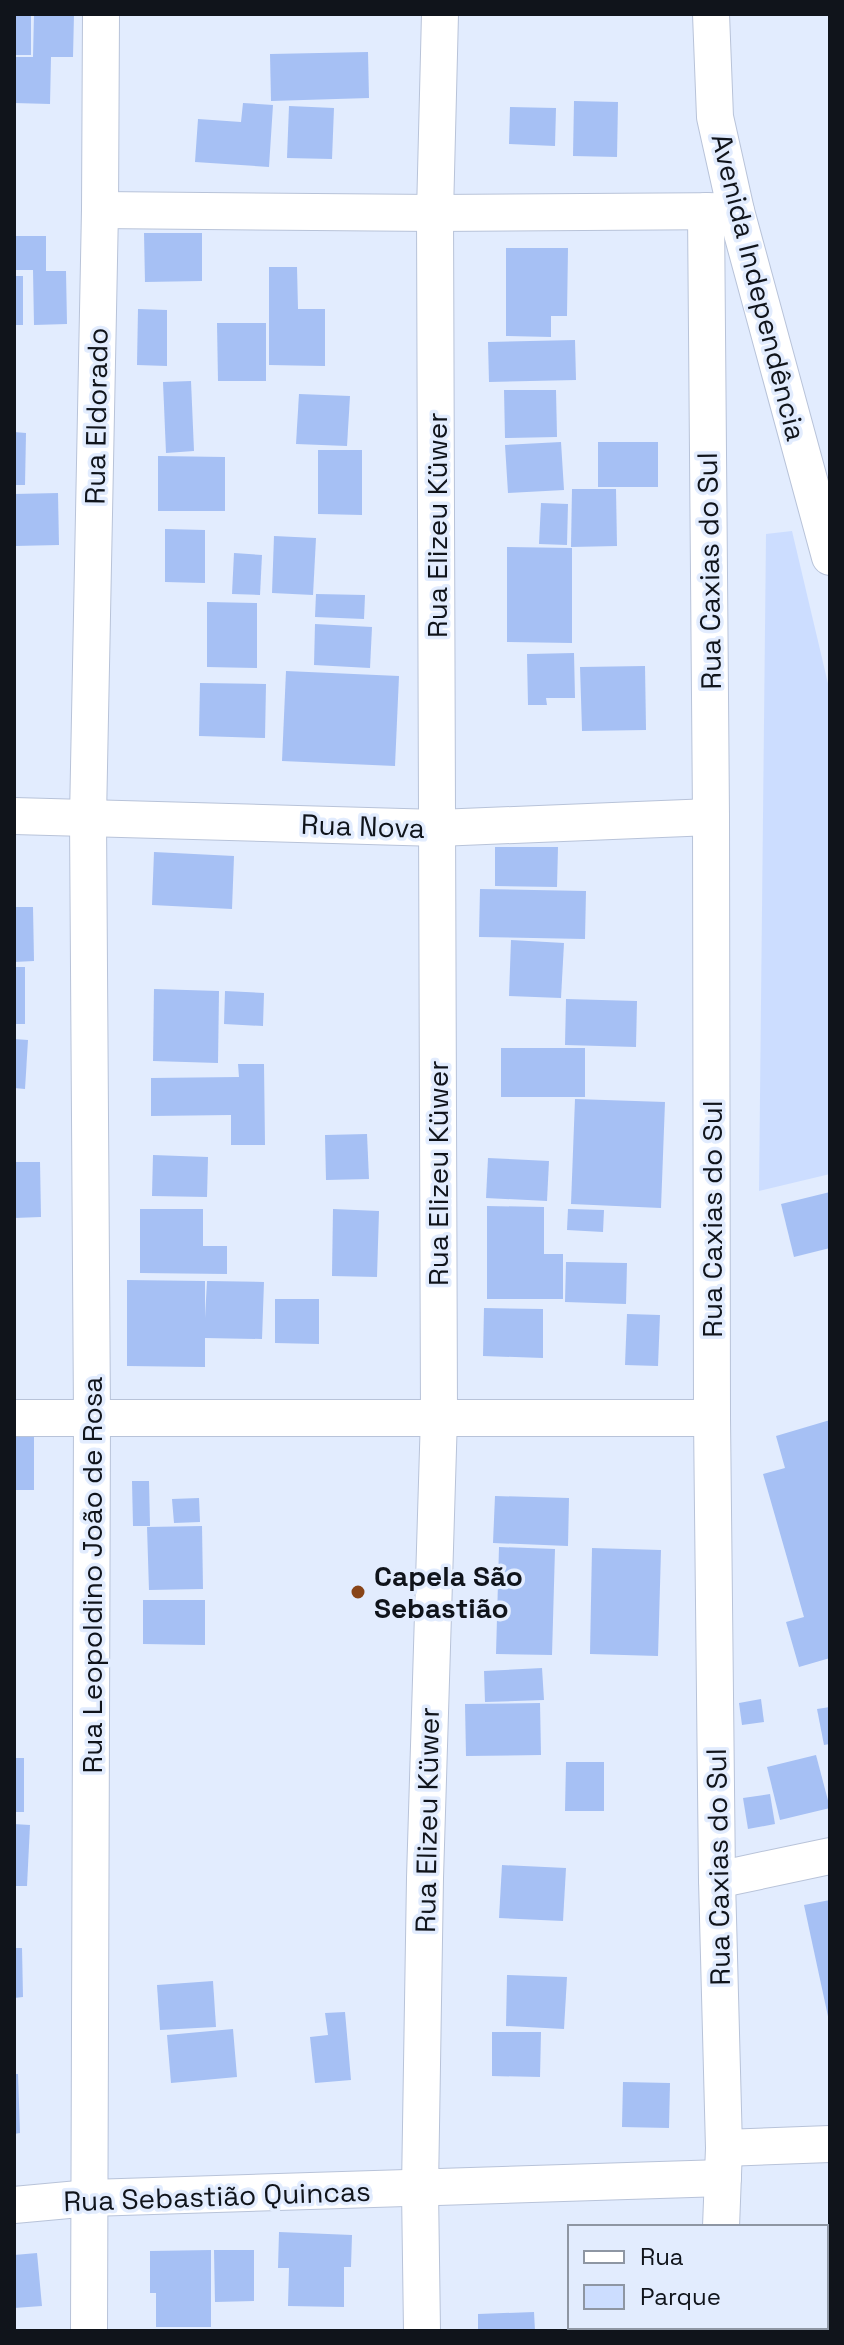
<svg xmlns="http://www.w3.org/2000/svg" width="844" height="2345" viewBox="0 0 844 2345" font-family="'Space Grotesk',sans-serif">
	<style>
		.green { fill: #cdf }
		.building { fill: #a6c0f4 }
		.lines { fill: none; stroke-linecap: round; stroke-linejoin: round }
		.minor-casing { stroke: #b8c3d9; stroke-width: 38 }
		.minor { stroke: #fff; stroke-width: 36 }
		.poi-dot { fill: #884418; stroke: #e2ecfe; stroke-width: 3 }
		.labels { text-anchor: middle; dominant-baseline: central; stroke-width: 7; stroke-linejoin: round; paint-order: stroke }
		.street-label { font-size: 28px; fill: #10141b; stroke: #e2ecfe }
		.poi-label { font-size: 28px; font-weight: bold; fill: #10141b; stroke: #e2ecfe; text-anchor: start }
	</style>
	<rect width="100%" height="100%" fill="#e2ecfe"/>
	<!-- green -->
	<path class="green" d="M792,531L830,692V1174L759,1191L766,534Z"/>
	<!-- building -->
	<g class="building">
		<rect x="14" y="14" width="17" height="41"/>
		<path d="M34,14H74L73,57H51L50,104L14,103V57H33Z"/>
		<path d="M368,52L369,98L271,101L270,54Z"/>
		<path d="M574,101L618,102L617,157L573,156Z"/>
		<path d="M243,103L273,105L269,167L195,162L198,119L241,122Z"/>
		<path d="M289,106L334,108L332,159L287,158Z"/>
		<path d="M510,107L556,108L555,146L509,144Z"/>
		<path d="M144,233H202V281L145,282Z"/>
		<path d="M14,236H46V271H66L67,324L34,325L33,270H14Z"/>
		<path d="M506,248H568L567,316H551V337L506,336Z"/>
		<path d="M269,267H297L298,309H325V366L269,365Z"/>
		<rect x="14" y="276" width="9" height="49"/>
		<path d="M138,309L167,310V366L137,365Z"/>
		<path d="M217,323H266V381H218Z"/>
		<path d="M575,340L576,380L489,382L488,342Z"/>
		<path d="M191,381L194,451L166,453L163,382Z"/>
		<path d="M504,390H556L557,437L505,438Z"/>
		<path d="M299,394L350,396L347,446L296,444Z"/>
		<path d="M14,432L26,433L25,485H14Z"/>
		<path d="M561,442L564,490L508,493L505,445Z"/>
		<rect x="598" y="442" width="60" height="45"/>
		<path d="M318,450H362V515L318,514Z"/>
		<path d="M158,456L225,457V511H158Z"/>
		<path d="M572,489H616L617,546L571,547Z"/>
		<path d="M58,493L59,545L14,546V494Z"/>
		<path d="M541,503L568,504L567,545L539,544Z"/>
		<path d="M165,529L205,530V583L165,582Z"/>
		<path d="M274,536L316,538L313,595L272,593Z"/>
		<path d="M507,547L572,548V643L507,642Z"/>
		<path d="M234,553L262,555L260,595L232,594Z"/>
		<path d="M316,594L365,595L364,619L315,617Z"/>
		<path d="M207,602L257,603V668L207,667Z"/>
		<path d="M315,624L372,627L370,668L314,665Z"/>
		<path d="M574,653L575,698H546L547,705H528L527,654Z"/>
		<path d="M645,666L646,730L582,731L580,667Z"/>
		<path d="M286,671L399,676L395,766L282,761Z"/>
		<path d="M200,683L266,684L265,738L199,736Z"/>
		<path d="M495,847H558L557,887L495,886Z"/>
		<path d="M154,852L234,856L232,909L152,905Z"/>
		<path d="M480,889L586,891L585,939L479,937Z"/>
		<path d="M14,907H33L34,961L14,962Z"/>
		<path d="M511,940L564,943L561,998L509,996Z"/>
		<rect x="14" y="967" width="11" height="57"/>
		<path d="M154,989L219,991L218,1063L153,1061Z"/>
		<path d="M225,991L264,993L263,1026L224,1024Z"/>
		<path d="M566,999L637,1001L636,1047L565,1045Z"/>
		<path d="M14,1039L28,1040L25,1089L14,1088Z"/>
		<rect x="501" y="1048" width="84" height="49"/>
		<path d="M238,1064H264L265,1145H231V1115L151,1116V1078L239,1077Z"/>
		<path d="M575,1099L665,1102L661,1208L571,1204Z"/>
		<path d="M367,1134L369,1179L326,1180L325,1135Z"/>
		<path d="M153,1155L208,1157L207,1197L152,1196Z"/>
		<path d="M488,1158L549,1161L547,1201L486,1198Z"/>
		<path d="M14,1162H40L41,1217L14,1218Z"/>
		<path d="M830,1192V1248L794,1257L781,1204Z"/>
		<path d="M487,1206L544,1207V1254H563V1299H487Z"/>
		<path d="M140,1209H203V1246H227V1274L140,1273Z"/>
		<path d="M333,1209L379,1211L377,1277L332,1276Z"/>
		<path d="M568,1209L604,1210L603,1232L567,1230Z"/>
		<path d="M566,1262L627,1263L626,1304L565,1302Z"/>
		<path d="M127,1280L205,1281V1318L207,1281L264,1282L262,1339L205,1338V1367L127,1366Z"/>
		<path d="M275,1299H319V1344L275,1343Z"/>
		<path d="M484,1308L543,1309V1358L483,1356Z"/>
		<path d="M627,1314L660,1315L658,1366L625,1365Z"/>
		<path d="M830,1420V1658L799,1667L786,1622L804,1617L763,1474L785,1468L776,1436Z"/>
		<rect x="14" y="1432" width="20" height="58"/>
		<path d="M132,1481H149L150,1526H133Z"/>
		<path d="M495,1496L569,1498L568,1546L493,1543Z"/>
		<path d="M199,1498L200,1522L174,1523L172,1499Z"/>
		<path d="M202,1526L203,1589L149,1590L147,1527Z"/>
		<path d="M499,1547L555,1549L552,1655L496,1654Z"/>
		<path d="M592,1548L661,1550L658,1656L590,1654Z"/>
		<path d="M143,1600H205V1645L143,1644Z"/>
		<path d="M542,1668L544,1700L485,1702L484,1671Z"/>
		<path d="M761,1699L764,1722L742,1725L739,1703Z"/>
		<path d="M540,1703L541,1755L466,1756L465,1704Z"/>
		<path d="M830,1707V1744L824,1745L817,1709Z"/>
		<path d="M816,1755L830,1808L780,1820L767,1767Z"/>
		<rect x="14" y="1758" width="10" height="54"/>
		<path d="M566,1762H604V1811H565Z"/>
		<path d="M770,1794L775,1824L748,1829L743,1798Z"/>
		<path d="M14,1824L30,1825L27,1886H14Z"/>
		<path d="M502,1865L566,1868L563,1921L499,1918Z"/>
		<path d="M830,1900V2021H829L804,1905Z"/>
		<path d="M14,1948H22L23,1997L14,1998Z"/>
		<path d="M507,1975L567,1977L564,2029L506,2026Z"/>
		<path d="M213,1981L216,2027L160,2030L157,1985Z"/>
		<path d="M345,2012L351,2080L315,2083L310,2037L328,2035L325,2013Z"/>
		<path d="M233,2029L237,2077L171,2083L167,2035Z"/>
		<path d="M492,2032H541L540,2077L492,2076Z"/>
		<path d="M14,2074H18L20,2133L14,2134Z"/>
		<path d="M623,2082L670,2083L669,2128L622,2127Z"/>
		<path d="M279,2232L352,2235L351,2267H344V2307L288,2306L289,2268H278Z"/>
		<path d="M211,2250V2327H156V2293H150V2251Z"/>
		<path d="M214,2250H254V2301L215,2302Z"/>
		<path d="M37,2253L42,2306L14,2308V2255Z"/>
		<path d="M534,2312L535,2331H478V2314Z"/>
		<rect x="571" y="2327" width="69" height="4"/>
	</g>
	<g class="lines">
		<!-- minor casing -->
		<g class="minor-casing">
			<g id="minor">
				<path d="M711,14L715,117L736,211L830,557"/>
				<path d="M100,210L435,213L736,211"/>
				<path d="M706,211L711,817L712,1418L717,1880L724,2148L721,2227"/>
				<path d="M14,816L438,828L711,817"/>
				<path d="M14,1418H712"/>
				<path d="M717,1880L830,1856"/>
				<path d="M724,2148L830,2144"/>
				<path d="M14,2205L90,2198L723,2178"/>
				<path d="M89,2331L92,1417L88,818L100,210L101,14"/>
				<path d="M422,2331L420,2189L425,1878L439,1416L435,213L440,14"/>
				<path d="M716,2331V2327"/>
			</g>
		</g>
		<!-- minor -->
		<use href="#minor" class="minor"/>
	</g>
	<!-- markers -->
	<circle class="poi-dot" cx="358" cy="1592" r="8"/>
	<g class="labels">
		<!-- street labels -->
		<g class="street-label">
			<text transform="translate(759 287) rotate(76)">Avenida Independência</text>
			<text transform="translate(96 416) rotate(-89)">Rua Eldorado</text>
			<text transform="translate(437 525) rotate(-90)">Rua Elizeu Küwer</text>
			<text transform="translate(709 571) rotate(-91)">Rua Caxias do Sul</text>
			<text transform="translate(363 826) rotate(2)">Rua Nova</text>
			<text transform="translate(438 1173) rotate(-90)">Rua Elizeu Küwer</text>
			<text transform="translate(712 1219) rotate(-90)">Rua Caxias do Sul</text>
			<text transform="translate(92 1575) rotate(-90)">Rua Leopoldino João de Rosa</text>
			<text transform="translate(427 1820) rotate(-89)">Rua Elizeu Küwer</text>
			<text transform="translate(718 1867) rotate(-91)">Rua Caxias do Sul</text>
			<text transform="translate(217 2196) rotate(-2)">Rua Sebastião Quincas</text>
		</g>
		<!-- poi labels -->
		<g class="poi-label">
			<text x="374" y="1576">Capela São<tspan x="374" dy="32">Sebastião</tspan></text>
		</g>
	</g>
	<!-- border -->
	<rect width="844" height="2345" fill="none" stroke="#10141b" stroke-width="32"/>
	<!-- legend -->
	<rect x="568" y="2225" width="260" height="104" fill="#e2ecfe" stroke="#8e96a3" stroke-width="2"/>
	<rect x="584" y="2251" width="40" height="12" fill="#ffffff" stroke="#8e96a3" stroke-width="2"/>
	<text x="640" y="2265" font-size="24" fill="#10141b">Rua</text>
	<rect x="584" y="2285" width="40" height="24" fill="#ccddff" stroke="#8e96a3" stroke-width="2"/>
	<text x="640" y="2305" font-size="24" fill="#10141b">Parque</text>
</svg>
